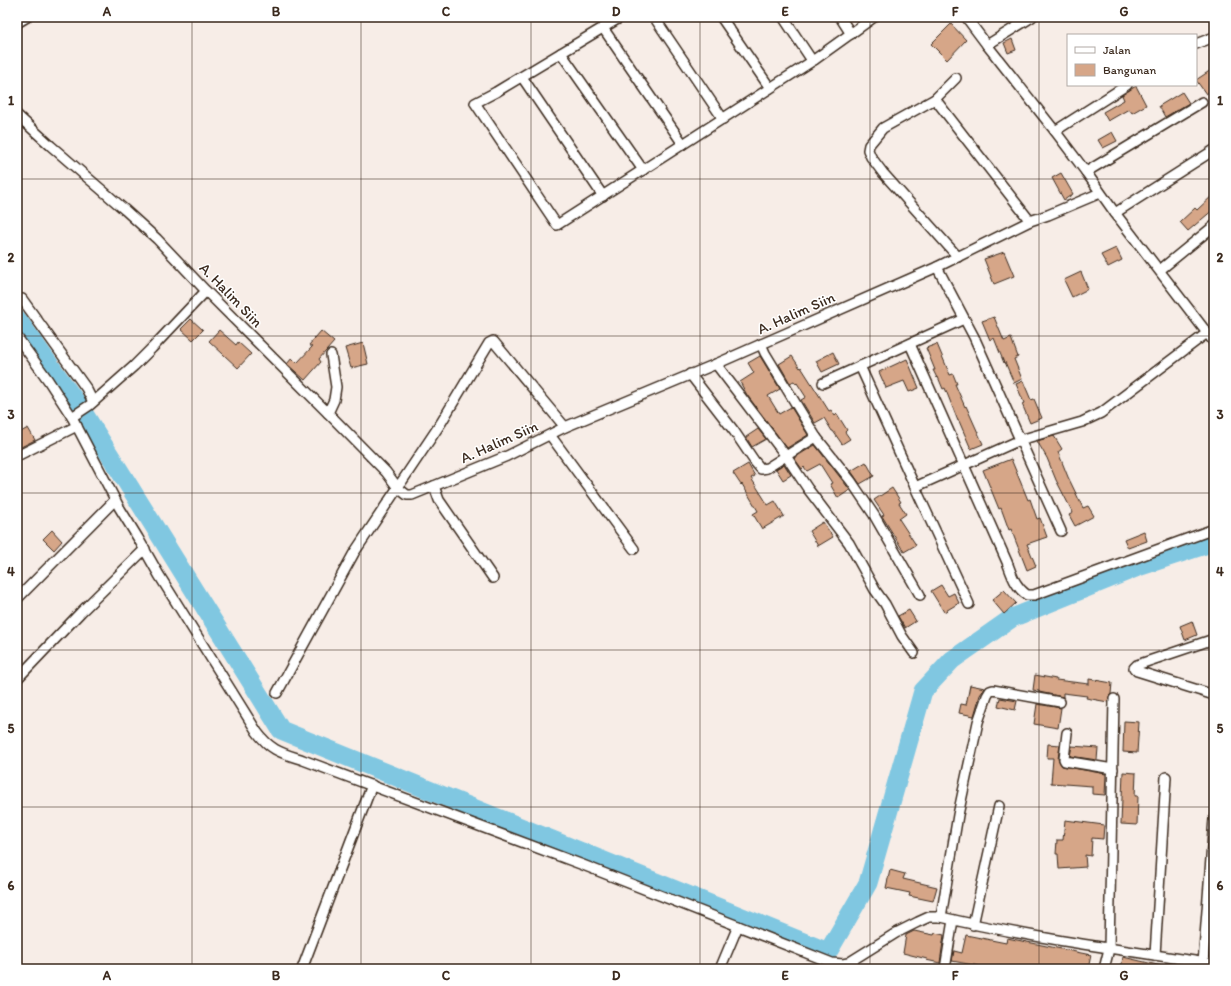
<svg xmlns="http://www.w3.org/2000/svg" width="1231" height="986" viewBox="0 0 1231 986" font-family="Itim,sans-serif">
	<style>
		.lines { fill: none; stroke-linecap: round; stroke-linejoin: round }
		.stream { stroke: #648893; stroke-width: 3 }
		.river { stroke: #80c7e1; stroke-width: 19 }
		.building { fill: #d6a688; stroke: #3b2a1e }
		.street-casing { stroke: #3b2a1e; stroke-width: 12 }
		.street { stroke: #fff; stroke-width: 9 }
		.grid { fill: none; stroke: #3b2a1e; stroke-width: 1; stroke-opacity: 0.55 }
		.labels { text-anchor: middle; dominant-baseline: central; stroke-width: 3; stroke-linejoin: round; paint-order: stroke }
		.street-label { font-size: 15px; fill: #3b2a1e; stroke: #fff }
		.neatline { fill: none; stroke: #3b2a1e; stroke-width: 1.5 }
		.grid-label { font-size: 13px; text-anchor: middle; font-weight: bold; fill: #3b2a1e }
	</style>
	<rect width="100%" height="100%" fill="#f7ede7"/>
	<filter id="ink" filterUnits="userSpaceOnUse"><feTurbulence type="fractalNoise" baseFrequency=".025" numOctaves="2"/><feDisplacementMap in="SourceGraphic" scale="8" xChannelSelector="R" yChannelSelector="G"/><feConvolveMatrix kernelMatrix="1 2 1 2 8 2 1 2 1" color-interpolation-filters="sRGB"/></filter>
	<g filter="url(#ink)">
		<g class="lines">
			<!-- stream -->
			<path class="stream" d="M817,969L828,952"/>
			<!-- river -->
			<path class="river" d="M17,319L83,412L281,730L828,952L868,883L923,691L952,660L1012,618L1138,567L1214,542"/>
		</g>
		<!-- building -->
		<g class="building">
			<path d="M951,24L966,40L947,60L931,44Z"/>
			<path d="M1012,39L1016,50L1008,53L1004,43Z"/>
			<path d="M1214,68V89L1206,94L1196,80Z"/>
			<path d="M1136,86L1146,105L1132,113L1129,109L1108,121L1103,112L1124,100L1122,95Z"/>
			<path d="M1182,92L1189,103L1165,117L1159,106Z"/>
			<path d="M1112,132L1117,141L1103,148L1098,140Z"/>
			<path d="M1061,173L1073,194L1064,200L1052,178Z"/>
			<path d="M1214,194V209L1188,231L1180,222L1195,208L1197,210Z"/>
			<path d="M1116,248L1122,260L1108,267L1101,255Z"/>
			<path d="M1004,252L1014,276L994,284L984,259Z"/>
			<path d="M1081,272L1088,289L1072,297L1064,280Z"/>
			<path d="M994,317L1004,341L1011,338L1018,357L1014,359L1022,379L1014,383L1005,362L1004,363L994,338L990,340L982,321Z"/>
			<path d="M191,319L203,330L193,340L181,329Z"/>
			<path d="M219,330L236,345L238,342L251,354L238,368L209,341Z"/>
			<path d="M321,331L334,342L319,359L321,362L305,380L287,364L292,358L297,363L312,347L309,345Z"/>
			<path d="M363,343L368,364L351,368L345,348Z"/>
			<path d="M937,344L950,375L953,374L957,384H955L965,407L966,406L983,444L971,449L959,421H958L945,388L943,389L938,377L937,378L933,370H935L926,348Z"/>
			<path d="M833,352L839,364L822,372L816,361Z"/>
			<path d="M760,356L780,389L768,396L779,414L791,407L808,435L787,448L747,395L740,382L754,373L748,363Z"/>
			<path d="M792,356L800,368L801,367L829,411L831,410L835,416L837,414L847,430L845,432L850,439L842,444L833,431H832L824,418L815,423L801,400L806,397L797,383L796,384L794,381L790,383L779,364Z"/>
			<path d="M907,359L919,388L909,392L904,381L886,388L879,372Z"/>
			<path d="M1023,381L1031,400L1034,399L1042,418L1030,423L1022,404L1024,403L1016,384Z"/>
			<path d="M28,428L35,440L17,449V434Z"/>
			<path d="M758,429L766,439L752,447L746,437Z"/>
			<path d="M1054,436L1062,449L1058,452L1068,477L1083,508L1088,506L1094,516L1075,526L1069,515L1073,513L1056,480L1047,458L1037,441Z"/>
			<path d="M815,445L850,490L838,498L830,484L832,483L820,464L807,471L804,467L802,469L794,458Z"/>
			<path d="M1011,459L1028,500L1030,499L1037,519L1040,518L1047,537L1027,544L1036,566L1027,570L1011,529L1009,530L1001,508L999,509L983,470Z"/>
			<path d="M866,462L874,476L860,484L851,471Z"/>
			<path d="M748,464L755,476L751,478L768,505L775,501L784,516L762,529L753,514L758,511L742,484L741,485L733,473Z"/>
			<path d="M784,464L791,475L783,480L776,469Z"/>
			<path d="M892,488L901,502L899,503L906,514L899,519L916,545L904,552L882,516L884,515L874,500Z"/>
			<path d="M823,522L833,537L818,546L809,531Z"/>
			<path d="M52,530L62,541L54,550L43,539Z"/>
			<path d="M1144,531L1147,541L1128,548L1124,539Z"/>
			<path d="M941,585L948,596L954,593L959,603L944,612L931,591Z"/>
			<path d="M1004,590L1016,603L1004,614L992,600Z"/>
			<path d="M909,610L916,621L905,628L898,616Z"/>
			<path d="M1192,621L1197,635L1185,640L1180,626Z"/>
			<path d="M1035,675L1056,679V680L1089,684V679L1112,683L1111,694L1109,696L1108,702L1086,698L1087,696L1063,693V697L1039,692V691L1033,690Z"/>
			<path d="M970,685L985,688L980,695L974,716L959,713L961,704L966,705Z"/>
			<path d="M1000,698L1017,701L1015,710L998,706Z"/>
			<path d="M1037,704L1061,708L1058,728L1034,724Z"/>
			<path d="M1124,721L1139,722L1137,753L1123,752Z"/>
			<path d="M1048,744L1060,745L1058,759L1062,766L1106,774L1105,795L1092,794V786L1051,783L1053,758H1047Z"/>
			<path d="M1072,746L1098,748L1097,760L1070,756Z"/>
			<path d="M1123,772L1136,773L1135,796H1138L1137,825L1121,824Z"/>
			<path d="M1065,820L1104,825L1103,839L1092,838L1091,856L1085,855L1086,867L1059,869L1058,854H1056L1057,840H1063Z"/>
			<path d="M890,870L905,874L903,879L937,887L933,901L909,896L910,893L886,888Z"/>
			<path d="M914,931L934,935L935,933L944,935L940,963L926,960L927,959L903,953L906,935Z"/>
			<path d="M966,935L1006,943L1007,938L1091,955L1088,969H1073L1063,967L1062,969H984L979,968V966L952,961L954,951L962,953Z"/>
			<path d="M1123,957L1162,966V969H1121Z"/>
		</g>
		<g class="lines">
			<!-- street casing -->
			<g class="street-casing">
				<g id="street">
					<path d="M621,17L496,92L475,103L557,225L814,60L874,17"/>
					<path d="M654,17L723,119"/>
					<path d="M721,17L770,88"/>
					<path d="M783,17L811,59L814,60"/>
					<path d="M840,17L851,34"/>
					<path d="M966,17L987,45L1055,131L1086,172L1115,213L1214,342"/>
					<path d="M17,23L27,17"/>
					<path d="M603,28L683,144"/>
					<path d="M1196,44L1214,37"/>
					<path d="M987,45L1032,17"/>
					<path d="M561,53L643,170"/>
					<path d="M522,77L603,196"/>
					<path d="M956,78L935,99L883,128L869,145L868,150L871,157L883,173L958,257"/>
					<path d="M935,99L1030,221"/>
					<path d="M17,115L51,146L125,210L157,239L206,291L328,413L386,472L398,488L407,495H412L507,456L565,427L716,364L937,267L1030,221L1048,215L1100,193"/>
					<path d="M1055,131L1127,85"/>
					<path d="M1086,172L1202,102"/>
					<path d="M1115,213L1214,150"/>
					<path d="M937,267L974,337L1061,531"/>
					<path d="M1160,270L1214,226"/>
					<path d="M22,299L86,388L93,402"/>
					<path d="M17,337L48,380L72,417L119,507L138,538L159,575L257,732C271,751 282,753 303,760L583,865L832,963L843,964L848,963L896,933L918,922L929,917H941"/>
					<path d="M761,344L765,353L816,437L851,481L874,515L920,595"/>
					<path d="M910,344L1007,562C1012,575 1015,587 1027,595H1034L1214,529"/>
					<path d="M716,364L786,456L808,489L849,543L875,590L885,604L902,636L914,653"/>
					<path d="M860,366L915,487L1020,440L1082,422L1101,413L1207,333"/>
					<path d="M690,374L734,431L755,462L761,469L767,468L816,437"/>
					<path d="M823,383L964,319"/>
					<path d="M328,413L334,400L336,387L331,355"/>
					<path d="M72,417L90,405L134,366L152,348L206,291"/>
					<path d="M550,435L634,549"/>
					<path d="M17,456L77,426"/>
					<path d="M434,486L439,500L493,578"/>
					<path d="M915,487L969,604"/>
					<path d="M17,599L115,500"/>
					<path d="M1214,639L1137,665L1134,668L1137,671L1214,695"/>
					<path d="M17,679L81,612L145,549"/>
					<path d="M277,693L354,553L441,423L489,343L493,341L494,342L565,427"/>
					<path d="M1060,702L993,690L990,691L987,696L978,722L958,815L941,917C1031,938 1123,950 1214,964"/>
					<path d="M1067,733L1064,759L1065,761L1113,769"/>
					<path d="M973,925L999,806"/>
					<path d="M1155,955L1166,777"/>
					<path d="M1203,963L1214,819"/>
					<path d="M302,969L372,785"/>
					<path d="M720,969L738,926"/>
					<path d="M945,969L953,920"/>
					<path d="M1104,969L1109,949L1114,699"/>
				</g>
			</g>
			<!-- street -->
			<use href="#street" class="street"/>
		</g>
	</g>
	<!-- grid -->
	<path class="grid" d="M192,17V969M361,17V969M531,17V969M700,17V969M870,17V969M1039,17V969M17,179H1214M17,336H1214M17,493H1214M17,650H1214M17,807H1214"/>
	<g class="labels">
		<!-- street labels -->
		<g class="street-label">
			<text transform="translate(231 295) rotate(46)">A. Halim Siin</text>
			<text transform="translate(796 313) rotate(-24)">A. Halim Siin</text>
			<text transform="translate(499 442) rotate(-24)">A. Halim Siin</text>
		</g>
	</g>
	<!-- margin -->
	<rect width="1231" height="986" fill="none" stroke="#fff" stroke-width="44"/>
	<!-- legend -->
	<rect x="1067" y="34" width="130" height="52" fill="#ffffff" stroke="#b1aaa5"/>
	<rect x="1075" y="47" width="20" height="6" fill="#ffffff" stroke="#b1aaa5"/>
	<text x="1103" y="54" font-size="12" fill="#3b2a1e">Jalan</text>
	<rect x="1075" y="64" width="20" height="12" fill="#d6a688" stroke="#b1aaa5"/>
	<text x="1103" y="74" font-size="12" fill="#3b2a1e">Bangunan</text>
	<rect x="22" y="22" width="1187" height="942" class="neatline"/>
	<g class="grid-label">
		<text x="107" y="16">A</text>
		<text x="276" y="16">B</text>
		<text x="446" y="16">C</text>
		<text x="616" y="16">D</text>
		<text x="785" y="16">E</text>
		<text x="955" y="16">F</text>
		<text x="1124" y="16">G</text>
		<text x="11" y="105">1</text>
		<text x="1220" y="105">1</text>
		<text x="11" y="262">2</text>
		<text x="1220" y="262">2</text>
		<text x="11" y="419">3</text>
		<text x="1220" y="419">3</text>
		<text x="11" y="576">4</text>
		<text x="1220" y="576">4</text>
		<text x="11" y="733">5</text>
		<text x="1220" y="733">5</text>
		<text x="11" y="890">6</text>
		<text x="1220" y="890">6</text>
		<text x="107" y="980">A</text>
		<text x="276" y="980">B</text>
		<text x="446" y="980">C</text>
		<text x="616" y="980">D</text>
		<text x="785" y="980">E</text>
		<text x="955" y="980">F</text>
		<text x="1124" y="980">G</text>
	</g>
</svg>
